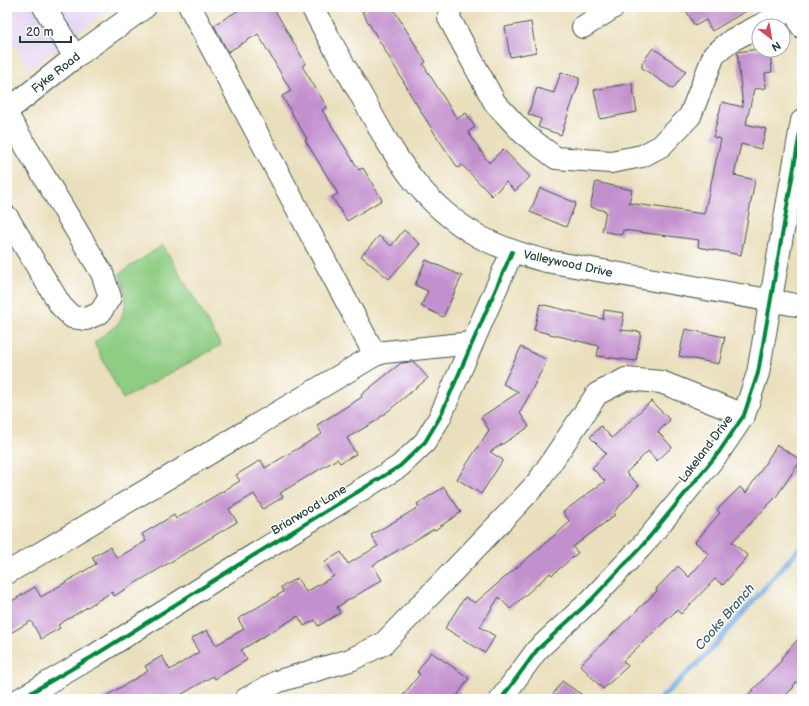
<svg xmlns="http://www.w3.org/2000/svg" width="809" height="706" viewBox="0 0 809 706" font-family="'Balsamiq Sans',sans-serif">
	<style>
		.built { fill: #e3d3f2 }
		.green { fill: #8ecd83; stroke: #56855c }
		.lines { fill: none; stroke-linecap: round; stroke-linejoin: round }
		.stream { stroke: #72aee4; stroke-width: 5 }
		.building { fill: #c390ce }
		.minor-casing { stroke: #3d5548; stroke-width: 24 }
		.minor { stroke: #fff; stroke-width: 22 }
		.cycleway-casing { stroke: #fff; stroke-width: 6 }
		.cycleway { stroke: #00873e; stroke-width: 4 }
		.labels { text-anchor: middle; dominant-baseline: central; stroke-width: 3; stroke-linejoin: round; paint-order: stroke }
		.street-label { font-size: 12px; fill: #1f3d34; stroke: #fff }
		.water-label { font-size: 13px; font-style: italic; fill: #385f69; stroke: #fff }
	</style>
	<rect width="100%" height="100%" fill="#fff"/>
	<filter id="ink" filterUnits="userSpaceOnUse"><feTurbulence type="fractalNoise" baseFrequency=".025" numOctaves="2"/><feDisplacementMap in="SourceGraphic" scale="8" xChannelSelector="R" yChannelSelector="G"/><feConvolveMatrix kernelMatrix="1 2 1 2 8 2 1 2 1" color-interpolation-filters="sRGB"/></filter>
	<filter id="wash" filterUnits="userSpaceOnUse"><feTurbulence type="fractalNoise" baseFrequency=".012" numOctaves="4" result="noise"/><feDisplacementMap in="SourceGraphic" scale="16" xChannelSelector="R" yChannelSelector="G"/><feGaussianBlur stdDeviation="0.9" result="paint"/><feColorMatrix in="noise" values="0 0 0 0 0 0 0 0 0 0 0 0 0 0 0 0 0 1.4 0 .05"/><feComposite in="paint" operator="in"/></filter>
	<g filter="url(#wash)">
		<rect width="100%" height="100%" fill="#eadfbc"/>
		<!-- built -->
		<path class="built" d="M7,7H112L29,69L7,32Z"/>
		<!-- green -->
		<path class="green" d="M163,245L221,345L123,399L94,343L120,322L126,303L123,283L119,274Z"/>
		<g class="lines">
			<!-- stream -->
			<path class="stream" d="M660,699L706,655L802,545"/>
		</g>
		<g id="blocks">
			<!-- building -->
			<g class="building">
				<path d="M244,7H273L306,64L302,66L327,107L322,110L359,170L363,168L382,200L347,221L332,197L338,194L305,140L307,139L282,96L291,91L258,34L228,52L214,25Z"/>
				<path d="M371,7H392L426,62L423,64L457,119L466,113L475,127L468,132L489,163L503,149L530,177L515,191L506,182L492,196L462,165L458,168L435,134L407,89H408L362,12Z"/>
				<path d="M684,7H753L712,31L706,20L695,26Z"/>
				<path d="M531,22L536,52L510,57L505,27Z"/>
				<path d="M653,48L686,71L673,89L642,68V63Z"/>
				<path d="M759,49L770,50L772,72L765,73L766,88L754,89L746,124L766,129L761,149L741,144L734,175L755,180L741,255L698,247L699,240L623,230L622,235L602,231L606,211L590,207L596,182L632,190L629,203L704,214L721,139L713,137L722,102L743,107L737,52Z"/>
				<path d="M561,72L579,78V83L561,135L538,127L541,119L528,114L537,88L554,93Z"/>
				<path d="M632,83L637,112L600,119L594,90Z"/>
				<path d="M540,188L576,203L566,227L530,212Z"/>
				<path d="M404,230L420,244L389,279L361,256L379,236L391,246Z"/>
				<path d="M426,260L462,276L443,317L421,306L428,291L415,285Z"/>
				<path d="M540,304L603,319L604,310L624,313L621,330L641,332L636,361L597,356L599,346L534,330Z"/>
				<path d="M685,329L725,337L719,364L679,356Z"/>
				<path d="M521,347L547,360L520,413L529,427L490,452L503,460L481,494L457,479L489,430L481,417L519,392L503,384Z"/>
				<path d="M414,362L428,378L376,421L347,438L356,454L340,463L337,459L280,493L283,497L263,509L254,494L229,509L237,522L114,596L112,592L58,625L60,628L41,639L31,621L7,635V604L35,587L41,597L96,564L92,557L110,547L117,558L146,541L142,534L174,515L176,519L240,481L236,475L261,460L265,468L322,434L317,425L362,397L361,395L401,363Z"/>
				<path d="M651,401L670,420L658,432L672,447L657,461L648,451L626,473L639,485L613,513L615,515L573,547L578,553L552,575L550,573L510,609L499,597L480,627L495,636L485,653L445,628L465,597L475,603L570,522L563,512L605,481L592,468L606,453L590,437L601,426L612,438Z"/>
				<path d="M777,445L801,460L776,497L732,542L748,556L723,585L715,579L681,614L677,610L623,661L628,666L603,689L580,665L657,591L656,589L678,566L689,577L709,554L695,542L720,513L717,510L740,487L746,493Z"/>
				<path d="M444,487L461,512L435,530L434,529L373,565L382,580L337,607L340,613L318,626L315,620L304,626L298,616L241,650L247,660L215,679L213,676L174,699H101L148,671L145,666L162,656L170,670L199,652L191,639L207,630L216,645L244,629L238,619L283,592L281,587L297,578L306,592L334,576L325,562L341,552L348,564L378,546L371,535L419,507L417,504Z"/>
				<path d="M802,635V676L793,686L794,687L782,699H744L782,660L781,658Z"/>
				<path d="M431,652L469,678L455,699H400L420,674L417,672Z"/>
				<path d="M562,681L588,699H550Z"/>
			</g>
		</g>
	</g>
	<g filter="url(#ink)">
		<use href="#blocks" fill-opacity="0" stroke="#3d5548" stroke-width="1"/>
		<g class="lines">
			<!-- minor casing -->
			<g class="minor-casing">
				<g id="minor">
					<path d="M44,7L75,57"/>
					<path d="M190,7L375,355"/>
					<path d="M312,7C328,36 344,66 361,95C392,152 420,204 480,237C501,248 523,255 546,261L802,306"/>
					<path d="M450,7L449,18L495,103L524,134L556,158L611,162L642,156L661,146L690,116L714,55L732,40L759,26"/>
					<path d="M793,7L802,27"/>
					<path d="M759,26L793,8"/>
					<path d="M583,27L614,7"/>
					<path d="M7,111L75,57L145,7"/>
					<path d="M7,115L102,273L110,297L100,313L86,319L72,317L61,306L7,217"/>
					<path d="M7,573L375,355L385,352L472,343"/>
					<path d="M20,699L92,657L251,557L400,466L425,442L440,417L512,252"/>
					<path d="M246,699L279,681L350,660L383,644L512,510L538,482L597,394L626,379L661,382L744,415"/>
					<path d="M501,699L537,650L591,600L642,546L719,452L744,415L758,373L802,121"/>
				</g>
			</g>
			<!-- minor -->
			<use href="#minor" class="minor"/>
			<!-- cycleway casing -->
			<g class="cycleway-casing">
				<g id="cycleway">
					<path d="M20,699L92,657L251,557L400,466L425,442L440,417L512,252"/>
					<path d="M501,699L537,650L591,600L642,546L719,452L744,415L758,373L802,121"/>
				</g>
			</g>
			<!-- cycleway -->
			<use href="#cycleway" class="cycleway"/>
		</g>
	</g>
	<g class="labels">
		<!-- street labels -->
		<g class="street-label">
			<text transform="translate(56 73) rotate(-38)">Fyke Road</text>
			<text transform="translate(568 264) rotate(12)">Valleywood Drive</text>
			<text transform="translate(706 449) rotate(-53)">Lakeland Drive</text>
			<text transform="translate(309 510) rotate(-31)">Briarwood Lane</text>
		</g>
		<!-- water labels -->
		<g class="water-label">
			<text transform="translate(725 617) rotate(-49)">Cooks Branch</text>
		</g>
	</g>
	<!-- margin -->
	<rect width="809" height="706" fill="none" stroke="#fff" stroke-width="24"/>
	<!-- north arrow -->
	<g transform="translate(771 38) rotate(149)"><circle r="19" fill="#ffffff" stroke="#a5b1ae"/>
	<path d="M0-3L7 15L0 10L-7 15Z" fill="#d1495b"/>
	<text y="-6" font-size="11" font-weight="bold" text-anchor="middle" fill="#1f3d34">N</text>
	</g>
	<!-- scale -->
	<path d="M20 36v6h51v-6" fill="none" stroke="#1f3d34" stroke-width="2"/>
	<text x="26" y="36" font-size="12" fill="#1f3d34" stroke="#ffffff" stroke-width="3" paint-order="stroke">20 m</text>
</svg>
